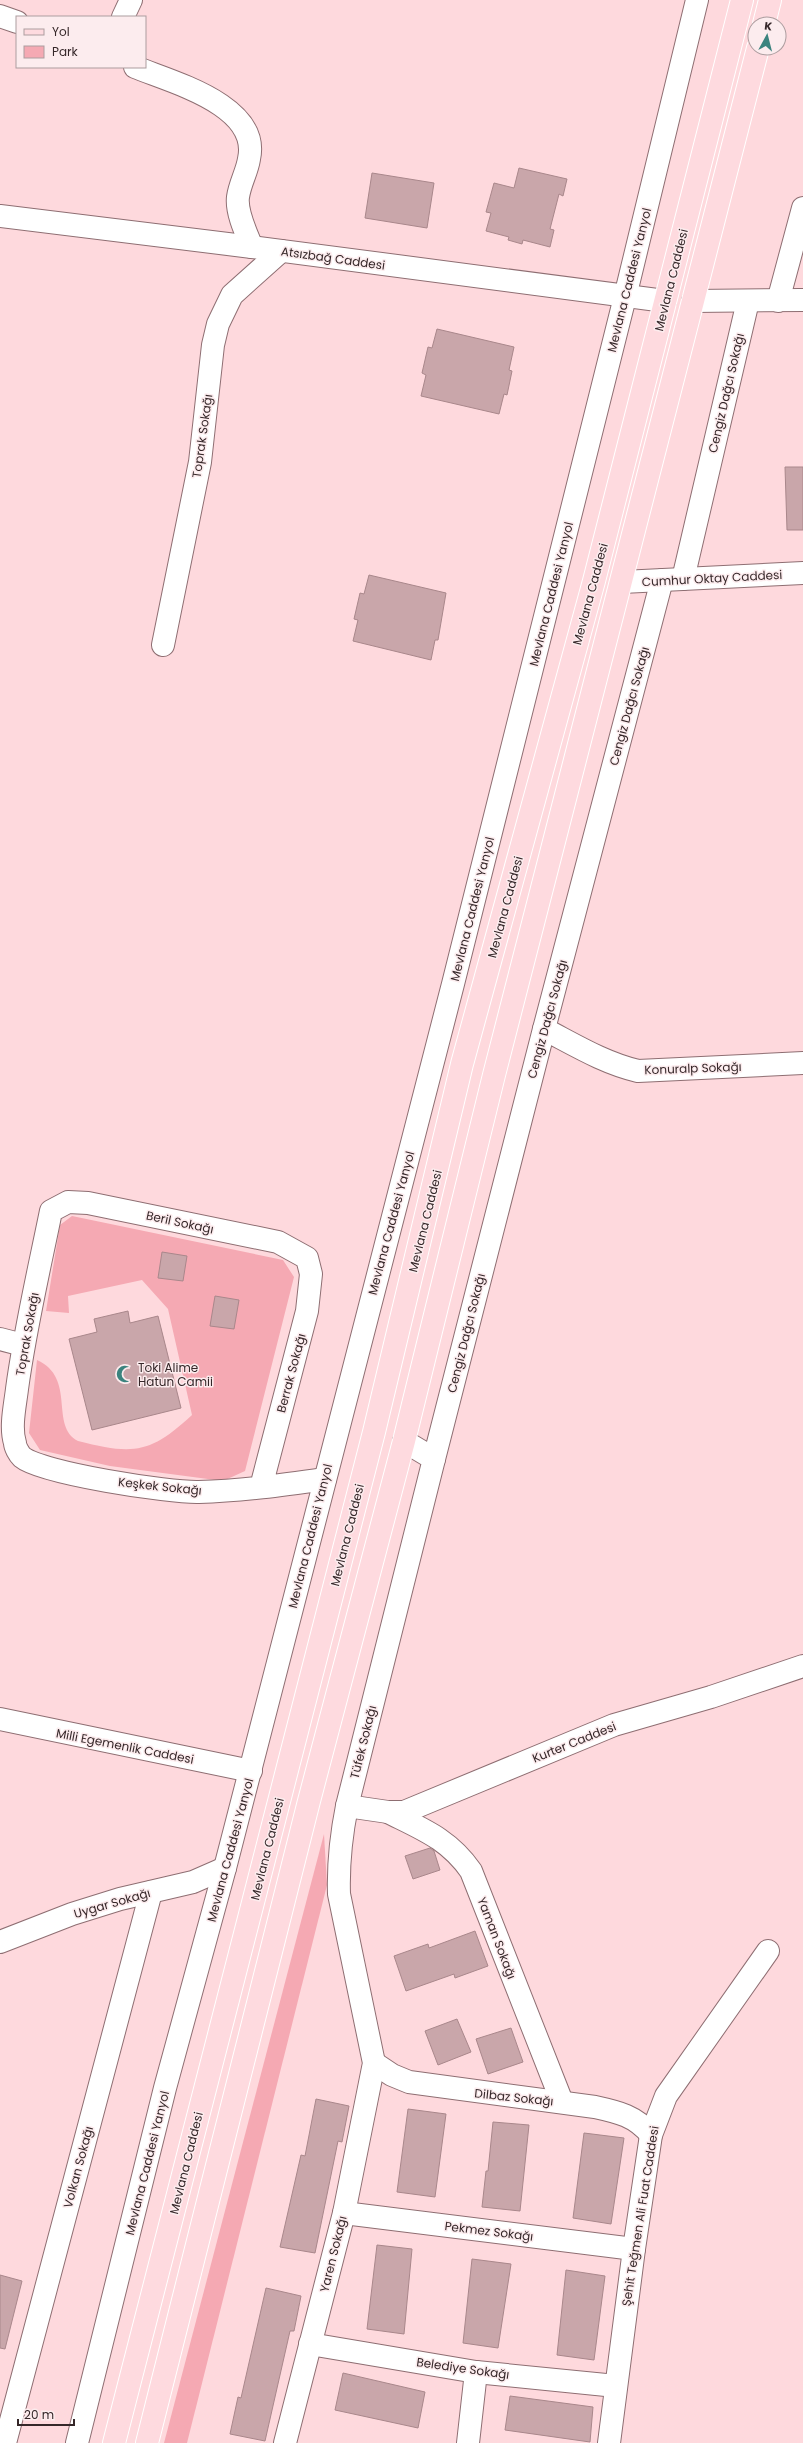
<svg xmlns="http://www.w3.org/2000/svg" width="803" height="2443" viewBox="0 0 803 2443" font-family="Poppins,sans-serif">
	<style>
		.green { fill: #f5a9b3 }
		.building { fill: #c9a6aa; stroke: #a9878b }
		.lines { fill: none; stroke-linecap: round; stroke-linejoin: round }
		.minor-casing { stroke: #8e6e72; stroke-width: 24 }
		.major-casing { stroke: #fff; stroke-width: 24 }
		.minor { stroke: #fff; stroke-width: 22 }
		.major { stroke: #fedadf; stroke-width: 22 }
		.labels { text-anchor: middle; dominant-baseline: central; stroke-width: 3; stroke-linejoin: round; paint-order: stroke }
		.street-label { font-size: 12px; fill: #352729; stroke: #fcecee }
		.poi-label { font-size: 12px; fill: #352729; stroke: #fcecee; text-anchor: start }
	</style>
	<rect width="100%" height="100%" fill="#fed9dd"/>
	<!-- green -->
	<g class="green">
		<path d="M72,1216L283,1260L294,1277L245,1471L223,1481L110,1466L40,1450L29,1433L37,1360C77,1378 49,1426 78,1441C133,1455 150,1454 192,1415L168,1309L142,1280L68,1296L69,1313L46,1311L60,1225Z"/>
		<path d="M324,1834L327,1885L187,2443H164Z"/>
	</g>
	<!-- building -->
	<g class="building">
		<path d="M519,168L567,179L563,196L559,194L550,229L554,230L550,247L523,240L522,244L508,240L509,237L486,231L491,213L486,212L494,183L514,188Z"/>
		<path d="M372,173L434,183L427,228L365,218Z"/>
		<path d="M437,329L514,347L509,370L512,371L507,395L504,394L499,414L421,396L426,375L422,373L428,347L432,348Z"/>
		<path d="M785,467H803V530H787Z"/>
		<path d="M369,575L446,593L438,640H435L431,660L353,641L358,620L354,619L360,593L364,594Z"/>
		<path d="M162,1252L187,1256L183,1281L158,1278Z"/>
		<path d="M215,1296L239,1300L234,1329L210,1326Z"/>
		<path d="M128,1311L130,1323L158,1316L181,1408L92,1430L69,1339L97,1332L94,1319Z"/>
		<path d="M430,1848L434,1851L440,1870L413,1879L405,1856Z"/>
		<path d="M475,1931L488,1966L455,1978L454,1974L406,1991L394,1956L428,1944L429,1948Z"/>
		<path d="M457,2019L471,2052L438,2065L425,2031Z"/>
		<path d="M511,2028L523,2062L488,2074L476,2039Z"/>
		<path d="M316,2099L349,2106L342,2142L338,2141L315,2253L280,2247L301,2155L305,2156Z"/>
		<path d="M408,2109L446,2114L435,2197L397,2192Z"/>
		<path d="M493,2122L529,2125L520,2211L482,2207L486,2171H488Z"/>
		<path d="M584,2133L624,2138L611,2224L573,2218Z"/>
		<path d="M377,2245L412,2249L404,2334L367,2329Z"/>
		<path d="M472,2259L511,2264L498,2348L463,2343Z"/>
		<path d="M566,2270L605,2276L594,2360L557,2355Z"/>
		<path d="M0,2275L22,2281L5,2349L0,2348Z"/>
		<path d="M266,2288L301,2296L294,2331H290L265,2441L230,2434L238,2397L241,2398Z"/>
		<path d="M343,2373L425,2392L418,2428L335,2410Z"/>
		<path d="M510,2396L593,2407L590,2442L505,2430Z"/>
	</g>
	<g class="lines">
		<!-- minor casing -->
		<g class="minor-casing">
			<g id="minor">
				<path d="M0,16L17,22"/>
				<path d="M123,17L131,0"/>
				<path d="M135,67C171,82 261,105 249,159C247,172 240,183 238,197C236,212 246,233 252,247"/>
				<path d="M0,216L252,247L665,301"/>
				<path d="M693,301L803,300"/>
				<path d="M778,301L803,208"/>
				<path d="M683,579L748,301"/>
				<path d="M622,582L803,573"/>
				<path d="M163,645L200,462L213,345L218,324L232,295L281,251"/>
				<path d="M544,1029C575,1045 604,1063 638,1071L803,1063"/>
				<path d="M0,1339L23,1345"/>
				<path d="M434,1459L544,1029L662,580"/>
				<path d="M261,1487L307,1311L311,1274L307,1258L278,1242L88,1203L68,1202L51,1211C39,1270 25,1329 17,1389C15,1406 10,1427 15,1443C15,1447 19,1454 22,1457C41,1473 170,1493 199,1492C241,1491 283,1485 325,1479"/>
				<path d="M0,1719L251,1771"/>
				<path d="M347,1806L388,1812H404L614,1725L711,1697L803,1666"/>
				<path d="M388,1812C422,1829 449,1839 471,1871L562,2102"/>
				<path d="M0,1942L72,1914L120,1899L193,1882L225,1868"/>
				<path d="M374,2063L392,2075L409,2082L595,2107C618,2112 636,2116 651,2135"/>
				<path d="M344,2213L634,2249"/>
				<path d="M310,2344L476,2372L616,2386"/>
				<path d="M5,2443L151,1892"/>
				<path d="M77,2443L165,2088L225,1868L453,984L625,297L697,0"/>
				<path d="M285,2443L344,2213L374,2063L339,1894C338,1863 341,1836 347,1806L434,1459L404,1441"/>
				<path d="M468,2443L476,2372"/>
				<path d="M609,2443L634,2249L651,2135L666,2096L768,1951"/>
			</g>
		</g>
		<!-- major casing -->
		<g class="major-casing">
			<g id="major">
				<path d="M764,24L770,0"/>
				<path d="M114,2443L374,1432L462,1064L594,581L742,0"/>
				<path d="M147,2443L309,1801L404,1441L494,1075L758,48"/>
			</g>
		</g>
		<!-- minor -->
		<use href="#minor" class="minor"/>
		<!-- major -->
		<use href="#major" class="major"/>
	</g>
	<!-- icons -->
	<defs>
		<g id="mosque-bare" transform="scale(1.38)"><path d="M3.5-4.9A6 6 0 1 0 3.5 4.9A5 5 0 1 1 3.5-4.9Z" fill="#3b837e" stroke="#fcecee" stroke-width="2.5" paint-order="stroke"/></g>
	</defs>
	<g fill-rule="evenodd">
		<use href="#mosque-bare" x="125" y="1374"/>
	</g>
	<g class="labels">
		<!-- street labels -->
		<g class="street-label">
			<text transform="translate(333 258) rotate(8)">Atsızbağ Caddesi</text>
			<text transform="translate(629 280) rotate(-76)">Mevlana Caddesi Yanyol</text>
			<text transform="translate(671 280) rotate(-76)">Mevlana Caddesi</text>
			<text transform="translate(726 393) rotate(-77)">Cengiz Dağcı Sokağı</text>
			<text transform="translate(202 436) rotate(-82)">Toprak Sokağı</text>
			<text transform="translate(712 578) rotate(-3)">Cumhur Oktay Caddesi</text>
			<text transform="translate(551 594) rotate(-76)">Mevlana Caddesi Yanyol</text>
			<text transform="translate(590 594) rotate(-75)">Mevlana Caddesi</text>
			<text transform="translate(629 706) rotate(-75)">Cengiz Dağcı Sokağı</text>
			<text transform="translate(505 907) rotate(-75)">Mevlana Caddesi</text>
			<text transform="translate(472 909) rotate(-76)">Mevlana Caddesi Yanyol</text>
			<text transform="translate(547 1019) rotate(-75)">Cengiz Dağcı Sokağı</text>
			<text transform="translate(693 1068) rotate(-2)">Konuralp Sokağı</text>
			<text transform="translate(425 1221) rotate(-76)">Mevlana Caddesi</text>
			<text transform="translate(180 1222) rotate(12)">Beril Sokağı</text>
			<text transform="translate(391 1223) rotate(-75)">Mevlana Caddesi Yanyol</text>
			<text transform="translate(466 1333) rotate(-76)">Cengiz Dağcı Sokağı</text>
			<text transform="translate(27 1334) rotate(-80)">Toprak Sokağı</text>
			<text transform="translate(291 1373) rotate(-75)">Berrak Sokağı</text>
			<text transform="translate(160 1486) rotate(6)">Keşkek Sokağı</text>
			<text transform="translate(347 1535) rotate(-76)">Mevlana Caddesi</text>
			<text transform="translate(310 1536) rotate(-76)">Mevlana Caddesi Yanyol</text>
			<text transform="translate(363 1742) rotate(-76)">Tüfek Sokağı</text>
			<text transform="translate(574 1742) rotate(-22)">Kurter Caddesi</text>
			<text transform="translate(125 1746) rotate(11)">Milli Egemenlik Caddesi</text>
			<text transform="translate(267 1849) rotate(-76)">Mevlana Caddesi</text>
			<text transform="translate(230 1850) rotate(-75)">Mevlana Caddesi Yanyol</text>
			<text transform="translate(112 1903) rotate(-16)">Uygar Sokağı</text>
			<text transform="translate(497 1938) rotate(69)">Yaman Sokağı</text>
			<text transform="translate(514 2097) rotate(6)">Dilbaz Sokağı</text>
			<text transform="translate(147 2163) rotate(-76)">Mevlana Caddesi Yanyol</text>
			<text transform="translate(186 2163) rotate(-76)">Mevlana Caddesi</text>
			<text transform="translate(78 2167) rotate(-75)">Volkan Sokağı</text>
			<text transform="translate(640 2216) rotate(-81)">Şehit Teğmen Ali Fuat Caddesi</text>
			<text transform="translate(489 2231) rotate(7)">Pekmez Sokağı</text>
			<text transform="translate(333 2254) rotate(-76)">Yaren Sokağı</text>
			<text transform="translate(463 2368) rotate(8)">Belediye Sokağı</text>
		</g>
		<!-- poi labels -->
		<g class="poi-label">
			<text x="138" y="1367">Toki Alime<tspan x="138" dy="14">Hatun Camii</tspan></text>
		</g>
	</g>
	<!-- legend -->
	<rect x="16" y="16" width="130" height="52" fill="#fcecee" stroke="#ac9d9f"/>
	<rect x="24" y="29" width="20" height="6" fill="#fedadf" stroke="#ac9d9f"/>
	<text x="52" y="36" font-size="12" fill="#352729">Yol</text>
	<rect x="24" y="46" width="20" height="12" fill="#f5a9b3" stroke="#ac9d9f"/>
	<text x="52" y="56" font-size="12" fill="#352729">Park</text>
	<!-- north arrow -->
	<g transform="translate(767 36) rotate(7)"><circle r="19" fill="#fcecee" stroke="#ac9d9f"/>
	<path d="M0-3L7 15L0 10L-7 15Z" fill="#3b837e"/>
	<text y="-6" font-size="11" font-weight="bold" text-anchor="middle" fill="#352729">K</text>
	</g>
	<!-- scale -->
	<path d="M18 2419v6h56v-6" fill="none" stroke="#352729" stroke-width="2"/>
	<text x="24" y="2419" font-size="12" fill="#352729" stroke="#fcecee" stroke-width="3" paint-order="stroke">20 m</text>
</svg>
